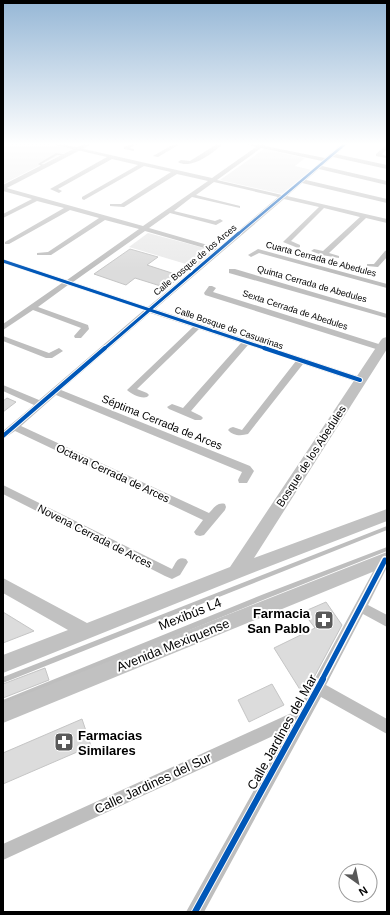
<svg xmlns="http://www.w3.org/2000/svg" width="390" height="915" viewBox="0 0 390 915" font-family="Helvetica,sans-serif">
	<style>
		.green { fill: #eaeaea }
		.building { fill: #dcdcdc; stroke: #c5c5c5 }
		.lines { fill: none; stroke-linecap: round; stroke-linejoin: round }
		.lane { fill: #bebebe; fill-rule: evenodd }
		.street { fill: #bebebe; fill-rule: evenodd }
		.secondary { fill: #c1c1c1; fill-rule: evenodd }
		.cycleway-far4-casing { stroke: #fff; stroke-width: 4 }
		.cycleway-far3-casing { stroke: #fff; stroke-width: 5 }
		.cycleway-far2-casing { stroke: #fff; stroke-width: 6 }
		.cycleway-far1-casing { stroke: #fff; stroke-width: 8 }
		.cycleway-casing { stroke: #fff; stroke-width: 8 }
		.cycleway-far4 { stroke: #0057b8; stroke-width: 2.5 }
		.cycleway-far3 { stroke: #0057b8; stroke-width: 3 }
		.cycleway-far2 { stroke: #0057b8; stroke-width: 4 }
		.cycleway-far1 { stroke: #0057b8; stroke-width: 5 }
		.cycleway { stroke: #0057b8; stroke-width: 6 }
		.labels { text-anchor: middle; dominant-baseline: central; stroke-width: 4; stroke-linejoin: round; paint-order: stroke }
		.far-street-label { font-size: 9px; fill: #000; stroke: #fff }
		.street-label { font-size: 11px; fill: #000; stroke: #fff }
		.near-poi-label { font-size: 13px; font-weight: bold; fill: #000; stroke: #fff; text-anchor: end }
		.near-street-label { font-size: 13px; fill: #000; stroke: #fff }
	</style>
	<rect width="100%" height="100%" fill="#fff"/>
	<!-- green -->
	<g class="green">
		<path d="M3,144H51L72,149L3,184Z"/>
		<path d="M264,149L305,158L295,166L311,170L282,194L220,180Z"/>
		<path d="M148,233L215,251L196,267L129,247Z"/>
	</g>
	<!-- building -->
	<g class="building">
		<path d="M130,249L158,257L147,265L181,276L167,288L135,278L126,285L94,274Z"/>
		<path d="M7,398L16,402L3,412V401Z"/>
		<path d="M326,602L342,625L304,696L274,648L315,628L303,612Z"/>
		<path d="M3,612L34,631L3,643Z"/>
		<path d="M45,668L49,680L3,698V684Z"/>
		<path d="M272,684L284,705L249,722L238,700Z"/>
		<path d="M82,719L91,746L3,784V753Z"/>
	</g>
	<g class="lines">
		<!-- lane -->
		<g class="lane">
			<path d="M56,153L68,155L67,156L57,155L41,164L45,165V167H43L38,164Z"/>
			<path d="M387,526V530L3,683V677Z"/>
			<path d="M387,547V551L268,598L3,706V700L264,594Z"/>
		</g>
		<!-- street -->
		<g class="street">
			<path d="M55,144H62L212,178L256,147L246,144H266L265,146L325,158L342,144H347L336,154L387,165V169L333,157L322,166L387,181V185L319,169L306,180L387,199V203L302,183L287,196L387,219V223L366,218L329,253L339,256V258L322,255L311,251L314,249L323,251L360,217L324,208L291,241L300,245V247L298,248L283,242L319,207L284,199L155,309L363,378L364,380L363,382H357L303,364L248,434C241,436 233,436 228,430L230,428L233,427L242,430L296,361L248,345L191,411L201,416L203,418L201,420H195L169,409L167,407L172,404L183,408L241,343L199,329L137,389L147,393L149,395L147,397C141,399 131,394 127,390L193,327L150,313L61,390L250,466L254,471L247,483H239L238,480L242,472L56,395L21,426L209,513C214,508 217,502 225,504L226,507L225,510L204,535L200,536L196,535L194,532L203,520L15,431L3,439V431L34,405L3,391V385L39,400L144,310L68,285L38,307L88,325L89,329L81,338H75L74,336L81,328L33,310L3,330V324L62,283L3,263V259L67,280L139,229L105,220L51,255H37V253L48,252L99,218L70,210L9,244H5V242L64,208L37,201L3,218V214L32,199L3,191V187L143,226L208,181L177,174L124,207L110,206V204H121L171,172L144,166L84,200L82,199V197L138,165L112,159L58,189L62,191L59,193L50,189L107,157L55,145ZM261,148L322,161L282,195L217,180ZM214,182L278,197L218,248L149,228L170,213L216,225L223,221L220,219L215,221L174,211L192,197L240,208V206L196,195ZM145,231L215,251L148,307L73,282Z"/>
			<path d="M131,144H137L130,148L134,149V151L124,149V147Z"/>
			<path d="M174,144H180L158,157L153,156Z"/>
			<path d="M217,144H223C213,153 191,170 178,162L181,160L190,161Z"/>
			<path d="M387,144V149L382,154L386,156V158L376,156V154Z"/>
			<path d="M258,249L387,284V288L259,253L251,257L248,255Z"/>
			<path d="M387,250V257L378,267L367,266V264H374L385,251Z"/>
			<path d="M229,269H235L387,314V318L229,273Z"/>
			<path d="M209,286H212L216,288L213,292L385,346L386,348L385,350H379L205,295L204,293Z"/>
			<path d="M3,336L49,353L59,348L63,351L52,358H46L3,341Z"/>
			<path d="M3,485L172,569C176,563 177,556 186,559L188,562L180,575L172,579L165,576L3,494Z"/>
			<path d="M385,555L387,556V567L368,605L387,615V627L363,614L326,685L387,719V734L321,697L204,912H186L288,729L3,860V844L298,710L381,557Z"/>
		</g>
		<!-- secondary -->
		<g class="secondary">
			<path d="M83,144H92L3,190V185Z"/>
			<path d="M387,337V349L254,558L387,509V521L242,577L3,673V655L68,630L3,593V578L87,623L230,567L381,340L383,338Z"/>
			<path d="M387,552V566L3,723V703Z"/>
		</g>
		<!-- cycleway-far4 casing -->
		<g class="cycleway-far4-casing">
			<path id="cycleway-far4" d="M238,234L345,144"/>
		</g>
		<!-- cycleway-far3 casing -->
		<g class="cycleway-far3-casing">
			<g id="cycleway-far3">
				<path d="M3,261L267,349"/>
				<path d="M104,349L239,233"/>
			</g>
		</g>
		<!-- cycleway-far2 casing -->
		<g class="cycleway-far2-casing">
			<g id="cycleway-far2">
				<path d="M264,348L360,380"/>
				<path d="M3,436L105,348"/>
			</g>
		</g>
		<!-- cycleway-far1 casing -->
		<g class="cycleway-far1-casing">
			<path id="cycleway-far1" d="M322,680L385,560"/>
		</g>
		<!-- cycleway casing -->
		<g class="cycleway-casing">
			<path id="cycleway" d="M195,912L323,679"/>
		</g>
		<!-- cycleway-far4 -->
		<use href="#cycleway-far4" class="cycleway-far4"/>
		<!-- cycleway-far3 -->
		<use href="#cycleway-far3" class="cycleway-far3"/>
		<!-- cycleway-far2 -->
		<use href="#cycleway-far2" class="cycleway-far2"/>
		<!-- cycleway-far1 -->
		<use href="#cycleway-far1" class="cycleway-far1"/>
		<!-- cycleway -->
		<use href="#cycleway" class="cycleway"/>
	</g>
	<!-- sky -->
	<linearGradient id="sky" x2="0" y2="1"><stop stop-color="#96b7d6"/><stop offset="0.53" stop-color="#fff"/><stop offset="1" stop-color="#fff" stop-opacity="0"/></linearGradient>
	<rect width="390" height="272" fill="url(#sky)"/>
	<!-- icons -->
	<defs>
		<g id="pharmacy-square" transform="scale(1)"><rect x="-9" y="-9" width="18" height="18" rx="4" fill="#595959" stroke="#fff"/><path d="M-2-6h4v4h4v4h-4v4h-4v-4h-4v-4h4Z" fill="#fff"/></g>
	</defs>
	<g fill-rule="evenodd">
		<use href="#pharmacy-square" x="324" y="620"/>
		<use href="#pharmacy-square" x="64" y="742"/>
	</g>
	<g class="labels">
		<!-- far-street labels -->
		<g class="far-street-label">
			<text transform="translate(321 259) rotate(15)">Cuarta Cerrada de Abedules</text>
			<text transform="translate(195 260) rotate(-40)">Calle Bosque de los Arces</text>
			<text transform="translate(312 284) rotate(16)">Quinta Cerrada de Abedules</text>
			<text transform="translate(295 310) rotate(18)">Sexta Cerrada de Abedules</text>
			<text transform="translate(229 328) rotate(19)">Calle Bosque de Casuarinas</text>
		</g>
		<!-- street labels -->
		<g class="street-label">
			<text transform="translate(162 422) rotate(22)">Séptima Cerrada de Arces</text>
			<text transform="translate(311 456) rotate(-57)">Bosque de los Abedules</text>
			<text transform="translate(113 473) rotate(25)">Octava Cerrada de Arces</text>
			<text transform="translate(95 536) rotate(27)">Novena Cerrada de Arces</text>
		</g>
		<!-- near-poi labels -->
		<g class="near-poi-label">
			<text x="310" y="613">Farmacia<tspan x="310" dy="15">San Pablo</tspan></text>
			<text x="78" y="735" text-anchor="start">Farmacias<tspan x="78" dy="15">Similares</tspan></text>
		</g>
		<!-- near-street labels -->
		<g class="near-street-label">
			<text transform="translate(190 614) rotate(-22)">Mexibús L4</text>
			<text transform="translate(173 645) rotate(-22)">Avenida Mexiquense</text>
			<text transform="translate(282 732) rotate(-61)">Calle Jardines del Mar</text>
			<text transform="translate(153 783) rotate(-25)">Calle Jardines del Sur</text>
		</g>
	</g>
	<!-- border -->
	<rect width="390" height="915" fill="none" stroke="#000000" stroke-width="8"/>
	<!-- north arrow -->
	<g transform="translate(358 883) rotate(147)"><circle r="19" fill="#ffffff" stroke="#999999"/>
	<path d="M0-3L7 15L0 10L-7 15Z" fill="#595959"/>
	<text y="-6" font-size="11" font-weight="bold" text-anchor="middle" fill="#000000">N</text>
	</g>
</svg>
